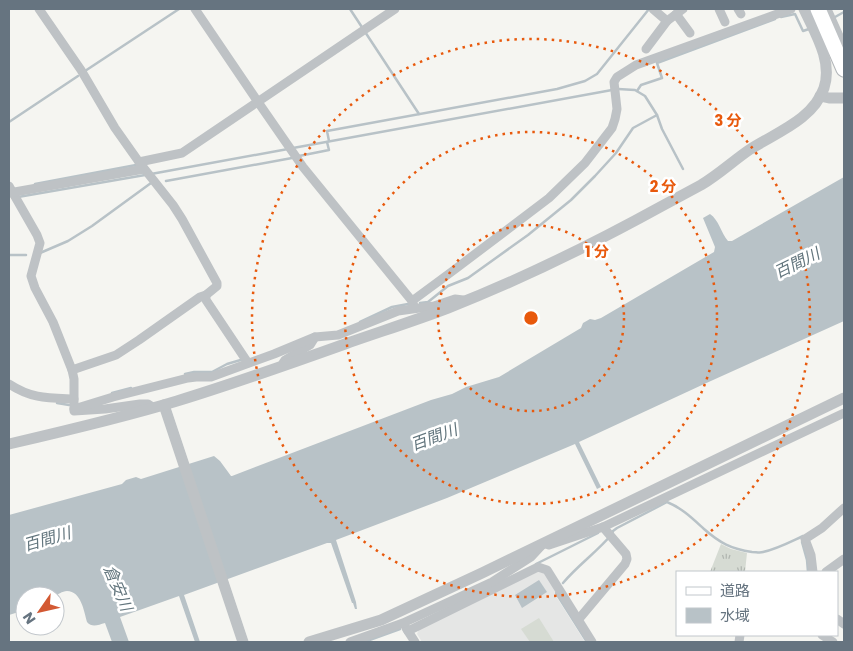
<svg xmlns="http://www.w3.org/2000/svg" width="853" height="651" viewBox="0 0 853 651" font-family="Poppins,'Noto Sans JP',sans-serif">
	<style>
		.built { fill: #e5e6e5 }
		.grass { fill: url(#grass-tufts) }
		.garden { fill: #d6dbd3 }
		.water { fill: #b8c2c7 }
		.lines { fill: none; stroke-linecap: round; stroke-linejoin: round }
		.stream { stroke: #b8c2c7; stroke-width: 2.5 }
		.primary-casing { stroke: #b2b6b9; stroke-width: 17 }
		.minor { stroke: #bec2c5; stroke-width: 9 }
		.tertiary { stroke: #bec2c5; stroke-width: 11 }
		.primary { stroke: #fff; stroke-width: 15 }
		.ring { fill: none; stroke: #e8590c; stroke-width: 2.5; stroke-dasharray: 2.5 5 }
		.labels { text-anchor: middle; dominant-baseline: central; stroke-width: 5; stroke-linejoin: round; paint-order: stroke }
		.water-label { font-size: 16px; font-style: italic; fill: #62757d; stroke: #fff }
		.centre { fill: #e8590c; stroke: #fff; stroke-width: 2.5 }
		.ring-label { font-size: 15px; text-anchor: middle; font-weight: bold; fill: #e8590c; stroke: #fff; stroke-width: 5; stroke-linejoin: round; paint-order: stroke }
	</style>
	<defs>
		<pattern id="grass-tufts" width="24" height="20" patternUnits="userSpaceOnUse" patternTransform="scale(1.25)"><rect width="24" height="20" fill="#d6dbd3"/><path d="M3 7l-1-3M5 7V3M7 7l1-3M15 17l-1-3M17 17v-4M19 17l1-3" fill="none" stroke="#b1b6b0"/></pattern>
	</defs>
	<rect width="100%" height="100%" fill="#f5f5f1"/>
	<!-- built -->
	<path class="built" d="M539,571L544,572L556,591L554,593L585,642H422L417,634L419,629Z"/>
	<!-- grass -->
	<path class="grass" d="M721,544L731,549L747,553L745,572H710Z"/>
	<!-- garden -->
	<path class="garden" d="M539,618L554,642H530L521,629Z"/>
	<!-- water -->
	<g class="water">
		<path d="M844,177V321L702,385L579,442L601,487L597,489L575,444L447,498L336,540L356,602L357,609H355L353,603H352L331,543H327L184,595L200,642H195L179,596L120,617L129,642H112L105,623C98,625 92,628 87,622C84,611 81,591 67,591C62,591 58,595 53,596C44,598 34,596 25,596V610L9,615V515L122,484L126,480L136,477L141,479L214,456L220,461L231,476H232L431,400L452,394L466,387L499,377L581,328L583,323L590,319L595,320L601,318L714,252L715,247L703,218L710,214C719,220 721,233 728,241H732Z"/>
		<path d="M539,580L547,592L522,608L515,595Z"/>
	</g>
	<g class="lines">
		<!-- stream -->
		<g class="stream">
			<path d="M350,9L419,114"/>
			<path d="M781,17L795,14L803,31L809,29"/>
			<path d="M835,17L844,12"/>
			<path d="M85,71L179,9"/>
			<path d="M618,89L635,90L645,96L657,115L662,129L683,169"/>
			<path d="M637,91L641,85L662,78L657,63L775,19"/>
			<path d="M9,122L78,76"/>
			<path d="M329,141L327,131L557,89L585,81L597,74L649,9"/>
			<path d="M293,148L612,90"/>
			<path d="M299,156L329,150L327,142"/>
			<path d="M151,174L288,149"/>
			<path d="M166,181L292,158"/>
			<path d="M35,184L136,165"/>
			<path d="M18,197L145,175"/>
			<path d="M40,253L68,241L92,226L151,183"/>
			<path d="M9,255H26"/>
			<path d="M420,303L428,302L448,286L468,278L528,235L571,200L595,176L616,153L633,128L657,115"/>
			<path d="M360,322L392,307L408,304"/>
			<path d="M185,374L194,372H212L227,364L244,359"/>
			<path d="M112,393L131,388"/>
			<path d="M57,403L69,405"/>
			<path d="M802,542L807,560L808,572"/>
			<path d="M536,564L598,533"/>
			<path d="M563,583C578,565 597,552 612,534L613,531L617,528L667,502C682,508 693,519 704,529C720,543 731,549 752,552C756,552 760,553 763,552C777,549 790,542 803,536"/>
			<path d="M556,593L587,642"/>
			<path d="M364,642L400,629"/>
		</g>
		<!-- primary casing -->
		<g class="primary-casing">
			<path id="primary" d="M818,9L844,69"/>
		</g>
		<!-- minor -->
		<g class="minor">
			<path d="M39,9L81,70L115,128L139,162L173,205L182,219L217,283V286L206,295V300L248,363"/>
			<path d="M195,9L258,102L303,167L412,301L414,306"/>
			<path d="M653,9L667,21L683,9"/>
			<path d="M719,9L725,22"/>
			<path d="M738,9L741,14"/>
			<path d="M827,9L844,47"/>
			<path d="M676,14L690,33"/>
			<path d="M646,49L667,21"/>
			<path d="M139,162L182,153L395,9"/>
			<path d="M9,186L37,235L40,243L31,276L35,288L53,322L72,370L74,379V411L105,409L140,404H148L154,408"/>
			<path d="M9,193L144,169"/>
			<path d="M412,301L454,270L549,198L585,163L612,128L615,119L617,109L614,82L617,77L636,65L791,9"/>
			<path d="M283,366V363L285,360L310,345L315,337"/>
			<path d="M72,370L116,355L139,340L200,297L206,295"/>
			<path d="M9,384C32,399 48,398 74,399"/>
			<path d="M74,409L113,397L188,378L196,377H211L274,354L315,337L338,335L398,311L434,306L455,299L463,300"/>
			<path d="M813,572L811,555L805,539L822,528L844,508"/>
			<path d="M826,572L844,559"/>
			<path d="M837,619L844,624"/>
			<path d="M578,620L625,564L627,559L626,554L603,527"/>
			<path d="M406,628L415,642"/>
			<path d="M408,631L538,567L547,570L592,642"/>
			<path d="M822,635L833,642"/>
			<path d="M350,642L403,623L492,582L531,557L544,543L549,545L603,527L844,413"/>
			<path d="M739,642L740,635"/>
		</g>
		<!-- tertiary -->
		<g class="tertiary">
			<path d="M820,96L829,98H844"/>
			<path d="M164,405L243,642"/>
			<path d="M9,444C65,431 121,418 177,401C233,384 289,364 345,344C379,332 414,321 448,308C522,279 593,244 662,206C675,199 688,192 701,185C718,175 733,161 749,150C775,133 813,120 824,88C833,61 815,33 804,9"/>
			<path d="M309,642L381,620L482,573L844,398"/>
		</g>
		<!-- primary -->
		<use href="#primary" class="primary"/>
	</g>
	<!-- distance rings -->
	<g class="ring">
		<circle cx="531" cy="318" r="93"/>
		<circle cx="531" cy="318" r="186"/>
		<circle cx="531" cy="318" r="279"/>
	</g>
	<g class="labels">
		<!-- water labels -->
		<g class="water-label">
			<text transform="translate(797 263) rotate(-26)">百間川</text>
			<text transform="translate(434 437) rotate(-20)">百間川</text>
			<text transform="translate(47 539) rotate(-16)">百間川</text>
			<text transform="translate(118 588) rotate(67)">倉安川</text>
		</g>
	</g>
	<circle cx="531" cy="318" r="8" class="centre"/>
	<g class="ring-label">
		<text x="728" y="126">3 分</text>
		<text x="663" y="192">2 分</text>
		<text x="597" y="257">1 分</text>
	</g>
	<!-- border -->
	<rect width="853" height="651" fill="none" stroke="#667480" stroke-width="20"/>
	<!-- legend -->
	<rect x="676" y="571" width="162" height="65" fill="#ffffff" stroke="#c2c7cc"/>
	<rect x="686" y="587" width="25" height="8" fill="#ffffff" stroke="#c2c7cc"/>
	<text x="720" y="596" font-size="15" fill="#667480">道路</text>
	<rect x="686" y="608" width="25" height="15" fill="#b8c2c7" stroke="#c2c7cc"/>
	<text x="720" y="621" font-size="15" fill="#667480">水域</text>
	<!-- north arrow -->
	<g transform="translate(40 611) rotate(236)"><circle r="24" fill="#ffffff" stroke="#c2c7cc"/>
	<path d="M0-4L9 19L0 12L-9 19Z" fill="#d35933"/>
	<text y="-8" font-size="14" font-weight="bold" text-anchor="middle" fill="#667480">N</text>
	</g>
</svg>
